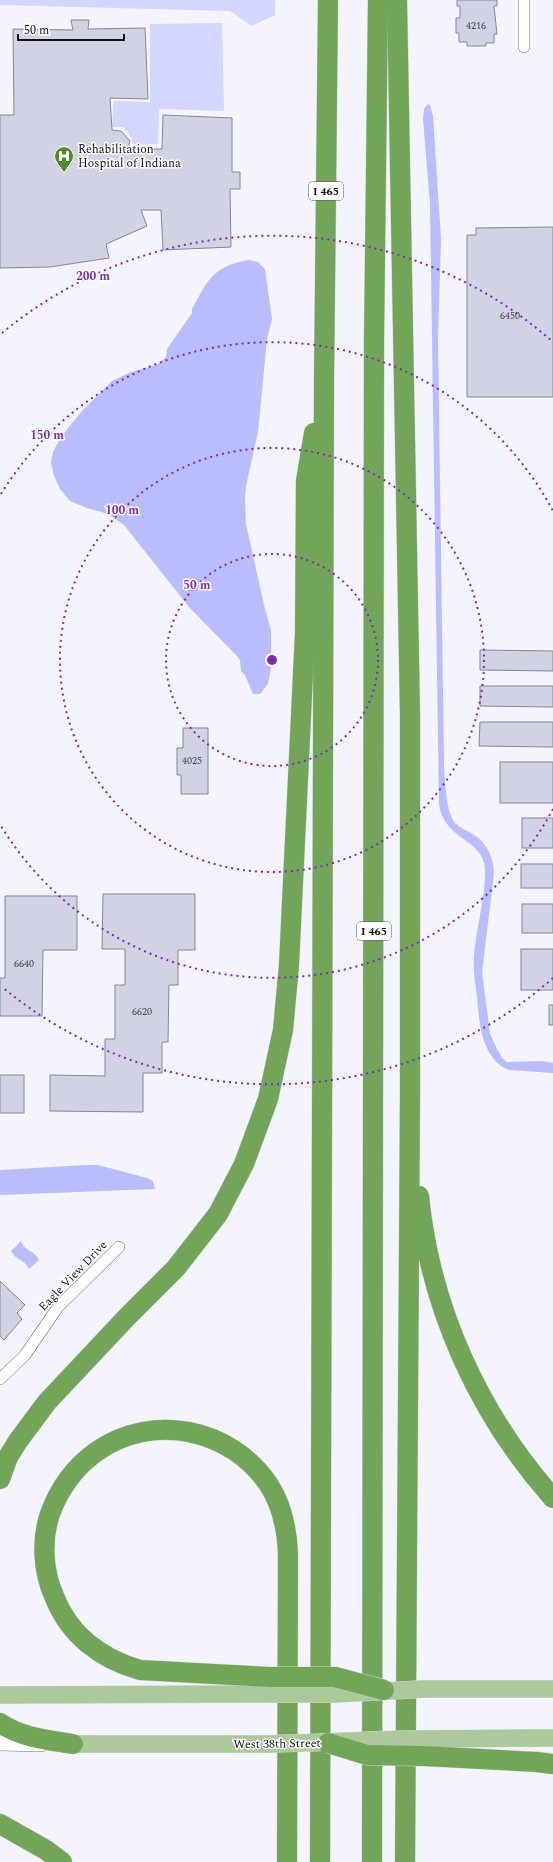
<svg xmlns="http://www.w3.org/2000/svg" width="553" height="1862" viewBox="0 0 553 1862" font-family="Spectral,serif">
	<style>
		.green { fill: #d3d6fd }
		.water { fill: #b9bcfe }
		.building { fill: #d1d3e4; stroke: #858696 }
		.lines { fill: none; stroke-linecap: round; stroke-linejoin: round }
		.minor-casing { stroke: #6f7180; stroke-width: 12 }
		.secondary-casing { stroke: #6f7180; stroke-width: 16 }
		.primary-casing { stroke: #d4d4d5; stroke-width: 18 }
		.motorway-casing { stroke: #d4d4d5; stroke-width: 21 }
		.minor { stroke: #fff; stroke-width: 11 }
		.secondary { stroke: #fff; stroke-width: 15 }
		.primary { stroke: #abc99b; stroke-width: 17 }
		.motorway { stroke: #73a559; stroke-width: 20 }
		.primary-bridge-casing { stroke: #d4d4d5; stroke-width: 18; stroke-linecap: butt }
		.motorway-bridge-casing { stroke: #d4d4d5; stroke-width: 21; stroke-linecap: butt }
		.primary-bridge { stroke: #abc99b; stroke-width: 17 }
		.motorway-bridge { stroke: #73a559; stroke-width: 20 }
		.ring { fill: none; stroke: #7b2cbf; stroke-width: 2; stroke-dasharray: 2 4 }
		.labels { text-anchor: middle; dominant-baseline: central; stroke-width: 3; stroke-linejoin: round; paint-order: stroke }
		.number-label { font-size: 10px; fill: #3f4048 }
		.shield { fill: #fff; stroke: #56575a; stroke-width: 1 }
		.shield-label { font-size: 11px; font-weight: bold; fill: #0e0f14 }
		.poi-label { font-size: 12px; fill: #0e0f14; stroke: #fff; text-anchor: start }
		.street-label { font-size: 12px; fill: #0e0f14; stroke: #fff }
		.centre { fill: #7b2cbf; stroke: #fff; stroke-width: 2 }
		.ring-label { font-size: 12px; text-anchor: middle; font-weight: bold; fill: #7b2cbf; stroke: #fff; stroke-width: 3; stroke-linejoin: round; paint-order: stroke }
	</style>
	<rect width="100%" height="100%" fill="#f3f4ff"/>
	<!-- green -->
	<g class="green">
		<path d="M0,0H275V15L252,26L230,11L0,5Z"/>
		<path d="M222,23L224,111L159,109L158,144H132V138L123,127H112L114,101L150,102V24Z"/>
	</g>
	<!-- water -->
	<g class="water">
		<path d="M428,104L430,105L433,116L441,239L438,340L444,766C445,781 446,812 455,823C460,828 468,831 474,835C487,842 494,859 494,874L482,972L490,1034L497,1049L502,1058L507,1062L541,1061L553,1063V1073L509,1070C481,1059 479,1021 477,996C475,983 473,969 474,956C476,929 486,895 485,869C483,838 445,841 439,805L430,204L423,119L424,109Z"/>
		<path d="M249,260L258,262L265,269L272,319L267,339L258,432L246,486L245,498L246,524L264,605L271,630V668L268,684L260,694H253L245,675L241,671L240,660L236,655L189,607L124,525L108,514L87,508L70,501L60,489L54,476L51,462L53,452L61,437L82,411L112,381L131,372L157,365L166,357L167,349L192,313V309C208,280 213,266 249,260Z"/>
		<path d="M85,1165H98L147,1178L153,1181L155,1189L0,1195V1170Z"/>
		<path d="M21,1241C24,1251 34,1250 39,1260L29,1269C25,1259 15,1260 11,1251Z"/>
	</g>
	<!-- building -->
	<g class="building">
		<path d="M457,0H497V6H494L497,34H494V43H486V46H467V42H459V33H456V18H460V6H457Z"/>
		<path d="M71,20H89L88,29L145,28L148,99L110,98L112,130L121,131L130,141L128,149H162L163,115L232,118V172H240V189H230L231,247L163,250L161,210H141L147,226L106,244L109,258L50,267L0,268V115H14L13,29L73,30Z"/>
		<path d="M553,227V397H467V235H476V228Z"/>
		<path d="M480,650L553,651V671L480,670Z"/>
		<path d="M480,686H553V707L480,706Z"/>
		<path d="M480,722H553V747L479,746Z"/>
		<path d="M183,728H208V794H181V775H177V748H183Z"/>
		<rect x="500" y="762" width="53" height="41"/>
		<rect x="522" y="818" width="31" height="30"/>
		<rect x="521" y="864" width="32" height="24"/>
		<path d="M103,894H195V950H178V985H169L168,1042H162V1073H143V1112L50,1111V1075L105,1076V1039H115V985H125V949H102Z"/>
		<path d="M5,896H77V950H43L42,1016H0V978H5Z"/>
		<rect x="522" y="904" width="31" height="29"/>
		<rect x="521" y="949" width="32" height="41"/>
		<rect x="549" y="1005" width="4" height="20"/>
		<rect x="0" y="1075" width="24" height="38"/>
		<path d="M0,1281L25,1305L17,1313L22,1319L4,1340L0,1336Z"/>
	</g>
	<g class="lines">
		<!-- minor casing -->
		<g class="minor-casing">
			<g id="minor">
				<path d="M524,0V47"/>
				<path d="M0,1379L25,1355L58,1307L119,1247"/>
			</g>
		</g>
		<!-- secondary casing -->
		<g class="secondary-casing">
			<path id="secondary" d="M0,1743L41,1744"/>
		</g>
		<!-- primary casing -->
		<g class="primary-casing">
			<g id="primary">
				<path d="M424,1689H553"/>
				<path d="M0,1695L269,1694"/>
				<path d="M424,1739L553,1738"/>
				<path d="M73,1744H269"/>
			</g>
		</g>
		<!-- motorway casing -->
		<g class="motorway-casing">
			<g id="motorway">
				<path d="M397,0L410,715V1094L405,1862"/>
				<path d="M419,1196C430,1308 479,1415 553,1498"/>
				<path d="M0,1479L8,1457L18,1441L47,1402L127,1317L176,1268L218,1214L244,1164L268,1099L283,1030L289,965L305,633L306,481L314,433"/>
				<path d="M269,1677L140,1670C101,1659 69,1635 54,1596C43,1571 41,1540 50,1514C59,1489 75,1467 96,1452C152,1412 231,1428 269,1485C282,1505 287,1530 288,1554L287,1862"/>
				<path d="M0,1723C22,1738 48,1740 73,1744"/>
				<path d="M424,1756L537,1762L553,1764"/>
				<path d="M0,1824L46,1850L62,1862"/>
				<path d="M320,1862L324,381L328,0"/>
				<path d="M372,1862L374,342L378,0"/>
			</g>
		</g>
		<!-- minor -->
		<use href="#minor" class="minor"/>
		<!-- secondary -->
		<use href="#secondary" class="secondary"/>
		<!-- primary -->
		<use href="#primary" class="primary"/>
		<!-- motorway -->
		<use href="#motorway" class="motorway"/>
		<!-- primary-bridge casing -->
		<g class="primary-bridge-casing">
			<g id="primary-bridge">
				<path d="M269,1694H335L424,1689"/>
				<path d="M269,1744C321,1743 372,1739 424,1739"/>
			</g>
		</g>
		<!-- motorway-bridge casing -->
		<g class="motorway-bridge-casing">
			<g id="motorway-bridge">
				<path d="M269,1677H335L384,1690"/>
				<path d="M328,1743L367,1755L424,1756"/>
			</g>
		</g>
		<!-- primary-bridge -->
		<use href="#primary-bridge" class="primary-bridge"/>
		<!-- motorway-bridge -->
		<use href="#motorway-bridge" class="motorway-bridge"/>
	</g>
	<!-- distance rings -->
	<g class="ring">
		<circle cx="272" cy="660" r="106"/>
		<circle cx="272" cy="660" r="212"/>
		<path d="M553 809A318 318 0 0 1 1 826M1 494A318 318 0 0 1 553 511"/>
		<path d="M553 978A424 424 0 0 1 2 987M2 333A424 424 0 0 1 553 342"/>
	</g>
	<!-- icons -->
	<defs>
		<g id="hospital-pin" transform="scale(1)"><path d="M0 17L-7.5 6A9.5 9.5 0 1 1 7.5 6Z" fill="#4f8b29" stroke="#fff"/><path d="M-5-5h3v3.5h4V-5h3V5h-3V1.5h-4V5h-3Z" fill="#fff"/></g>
	</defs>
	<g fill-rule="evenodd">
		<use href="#hospital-pin" x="64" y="156"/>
	</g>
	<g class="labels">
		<!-- number labels -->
		<g class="number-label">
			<text x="476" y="26">4216</text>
			<text x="510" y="316">6450</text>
			<text x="192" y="761">4025</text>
			<text x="24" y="964">6640</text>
			<text x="142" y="1012">6620</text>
		</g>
		<!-- shield labels -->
		<g class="shield">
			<rect x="309" y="182" width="34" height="18" rx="3"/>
			<rect x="357" y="922" width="34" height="18" rx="3"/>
		</g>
		<g class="shield-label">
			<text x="326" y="191">I 465</text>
			<text x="374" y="931">I 465</text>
		</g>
		<!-- poi labels -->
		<g class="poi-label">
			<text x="78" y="149">Rehabilitation<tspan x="78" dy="14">Hospital of Indiana</tspan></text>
		</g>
		<!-- street labels -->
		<g class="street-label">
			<text transform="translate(73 1276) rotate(-46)">Eagle View Drive</text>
			<text transform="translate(277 1744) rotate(-1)">West 38th Street</text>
		</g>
	</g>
	<circle cx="272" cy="660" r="6" class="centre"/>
	<g class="ring-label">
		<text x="93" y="280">200 m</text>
		<text x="47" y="439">150 m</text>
		<text x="122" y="514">100 m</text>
		<text x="197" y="589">50 m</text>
	</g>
	<!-- scale -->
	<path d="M18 34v6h106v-6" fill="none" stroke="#0e0f14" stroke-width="2"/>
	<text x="24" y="34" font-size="12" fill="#0e0f14" stroke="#ffffff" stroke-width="3" paint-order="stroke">50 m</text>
</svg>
